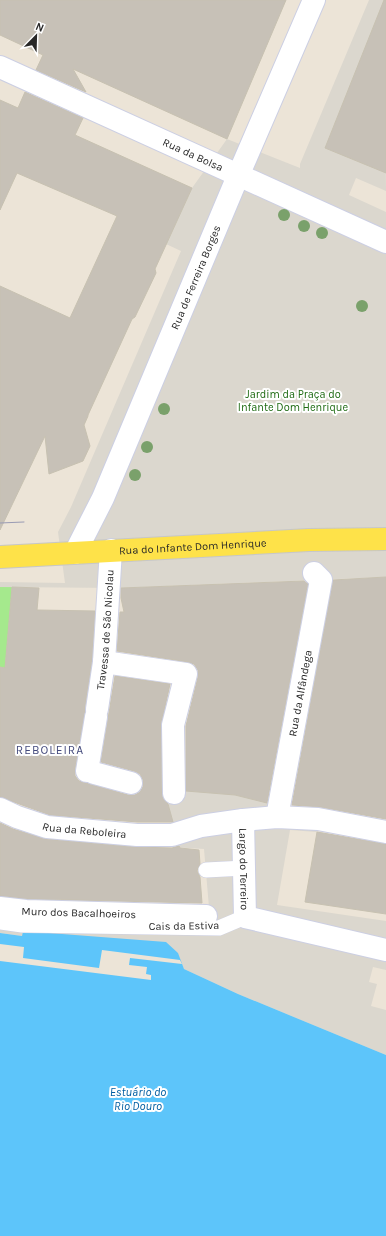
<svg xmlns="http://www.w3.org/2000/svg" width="386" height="1236" viewBox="0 0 386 1236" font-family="Karla,sans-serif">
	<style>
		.green { fill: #a5e98d }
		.plaza { fill: #dbd7ce }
		.water { fill: #5dc5fa }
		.pier { fill: #ece4d7 }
		.building { fill: #c7c1b7; stroke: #c7c1b1 }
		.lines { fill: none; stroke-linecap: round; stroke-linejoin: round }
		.lane-casing { stroke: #cccfe3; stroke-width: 16 }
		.street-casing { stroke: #cccfe3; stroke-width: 24 }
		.primary-casing { stroke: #c7c7c7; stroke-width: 24 }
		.lane { stroke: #fff; stroke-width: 15 }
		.street { stroke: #fff; stroke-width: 22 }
		.primary { stroke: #fee249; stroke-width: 22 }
		.tram { stroke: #999bb4; stroke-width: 1 }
		.tree { fill: #7aa16b }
		.labels { text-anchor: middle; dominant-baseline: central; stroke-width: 4; stroke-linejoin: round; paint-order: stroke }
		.street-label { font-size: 11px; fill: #272727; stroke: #fff }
		.park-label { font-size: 11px; fill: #1d6a12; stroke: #fff }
		.neighbourhood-label { font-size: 12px; letter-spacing: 1px; fill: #444a7c; stroke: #fff }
		.water-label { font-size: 12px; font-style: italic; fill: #005ea2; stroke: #fff }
	</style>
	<rect width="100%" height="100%" fill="#ece4d7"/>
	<!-- green -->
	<path class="green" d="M0,587H12L5,668L0,667Z"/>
	<!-- plaza -->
	<g class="plaza">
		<path d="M369,0H384L386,191L356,178L349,195L386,212V577L118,588L0,587V582L65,583L58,532L71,507L181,251L166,244L192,188L227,139L300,168V164Z"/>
		<path d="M182,790L235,795L279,805L318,826L317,832L290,830L277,905L386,921V970L373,967L369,982L377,984L371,1006L386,1010V1055L238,994L184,969L182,964L23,931L22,936L0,933V912L210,919L204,849L172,847L171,816L167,797Z"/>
	</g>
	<!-- water -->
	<path class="water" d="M23,931L166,942L178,953L184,969L238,994L386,1055V1236H0V933L22,936Z"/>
	<!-- pier -->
	<path class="pier" d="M0,944L24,947L23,958L99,968L102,950L180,960L182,964L130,958L129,965L147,967L146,974L151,975V980L0,961Z"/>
	<!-- building -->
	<g class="building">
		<path d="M0,0H286L227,139L73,69L86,92L36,70L43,55L0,35Z"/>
		<path d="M384,0H386V173L325,148Z"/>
		<path d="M25,92L83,118L75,135L192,188L155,269L156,273L135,317L132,319L88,415V416L84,425L90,446L83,461L49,474L45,436L0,530V286L70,318L117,216L17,173L0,210V100L18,108Z"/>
		<path d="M386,577V819L320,807L292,805L333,580Z"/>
		<path d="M304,581L308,584L267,803L235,795L186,791V726L198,677V670L194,664L188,662L117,651L120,612H124L121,598V588Z"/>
		<path d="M12,587L39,588L37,610L95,611L92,661L85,707V712L75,769V776L79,781L128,795H135L140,792L143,787V780L140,774L134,771L101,762L115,676L170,684L161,725L162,793L164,800L168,804L173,822H138L50,815L0,797V667L5,668Z"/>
		<path d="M0,823L13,829L46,839L136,847L172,848L179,846L180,848L199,850L200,864L197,871L200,877L202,903L27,899L0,896Z"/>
		<path d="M317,832L386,844V914L305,902Z"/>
	</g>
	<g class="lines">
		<!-- lane casing -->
		<g class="lane-casing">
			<g id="lane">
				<path d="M206,870L245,868"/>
				<path d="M0,922L22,925L219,928L245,917"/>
			</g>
		</g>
		<!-- street casing -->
		<g class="street-casing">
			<g id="street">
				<path id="s1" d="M0,67L386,242"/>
				<path id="s2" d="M75,553L103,498L238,176L314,0"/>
				<path d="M104,662L186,674L173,725L174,793"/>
				<path id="s3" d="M97,709L104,662L111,550"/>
				<path d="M87,771L96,717"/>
				<path d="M94,773L131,783"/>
				<path id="s4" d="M0,809L17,817L47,827L137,835H172L201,826L243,820L277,817L318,819L386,832"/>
				<path id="s5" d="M277,817L321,580L314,573"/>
				<path id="s6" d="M243,820L245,917L386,950"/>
				<path id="s7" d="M0,908L26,911L206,916"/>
			</g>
		</g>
		<!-- primary casing -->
		<g class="primary-casing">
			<g id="primary">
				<path id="s8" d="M0,557L309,540L386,539"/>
			</g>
		</g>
		<!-- lane -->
		<use href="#lane" class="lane"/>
		<!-- street -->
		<use href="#street" class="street"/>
		<!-- primary -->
		<use href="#primary" class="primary"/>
		<!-- tram -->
		<path class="tram" d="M0,523L24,522"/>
	</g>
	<!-- trees -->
	<g class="tree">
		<circle cx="284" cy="215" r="6"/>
		<circle cx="304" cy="226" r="6"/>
		<circle cx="322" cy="233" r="6"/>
		<circle cx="362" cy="306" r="6"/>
		<circle cx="164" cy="409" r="6"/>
		<circle cx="147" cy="447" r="6"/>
		<circle cx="135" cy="475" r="6"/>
	</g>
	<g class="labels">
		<!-- street labels -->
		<g class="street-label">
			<text stroke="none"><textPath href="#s1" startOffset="212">Rua da Bolsa</textPath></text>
			<text stroke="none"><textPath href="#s2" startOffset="301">Rua de Ferreira Borges</textPath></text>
			<text stroke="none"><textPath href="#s8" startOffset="193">Rua do Infante Dom Henrique</textPath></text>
			<text stroke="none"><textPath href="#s3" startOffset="80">Travessa de São Nicolau</textPath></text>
			<text stroke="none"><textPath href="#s5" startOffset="126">Rua da Alfândega</textPath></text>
			<text stroke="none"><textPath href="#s4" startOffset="88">Rua da Reboleira</textPath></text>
			<text stroke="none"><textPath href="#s6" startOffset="49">Largo do Terreiro</textPath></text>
			<text stroke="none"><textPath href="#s7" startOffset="79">Muro dos Bacalhoeiros</textPath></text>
			<text transform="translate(184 926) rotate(-1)">Cais da Estiva</text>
		</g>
		<!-- park labels -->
		<g class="park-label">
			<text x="293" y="394">Jardim da Praça do<tspan x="293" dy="13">Infante Dom Henrique</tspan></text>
		</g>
		<!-- neighbourhood labels -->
		<g class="neighbourhood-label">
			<text x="50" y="750">REBOLEIRA</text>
		</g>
		<!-- water labels -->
		<g class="water-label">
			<text x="138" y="1092">Estuário do<tspan x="138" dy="14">Rio Douro</tspan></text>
		</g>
	</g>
	<!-- north arrow -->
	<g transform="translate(36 36) rotate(23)" stroke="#ffffff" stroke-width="3" paint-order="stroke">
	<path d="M0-3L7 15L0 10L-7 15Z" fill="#272727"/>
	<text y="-6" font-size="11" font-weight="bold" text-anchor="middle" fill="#272727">N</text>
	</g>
</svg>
